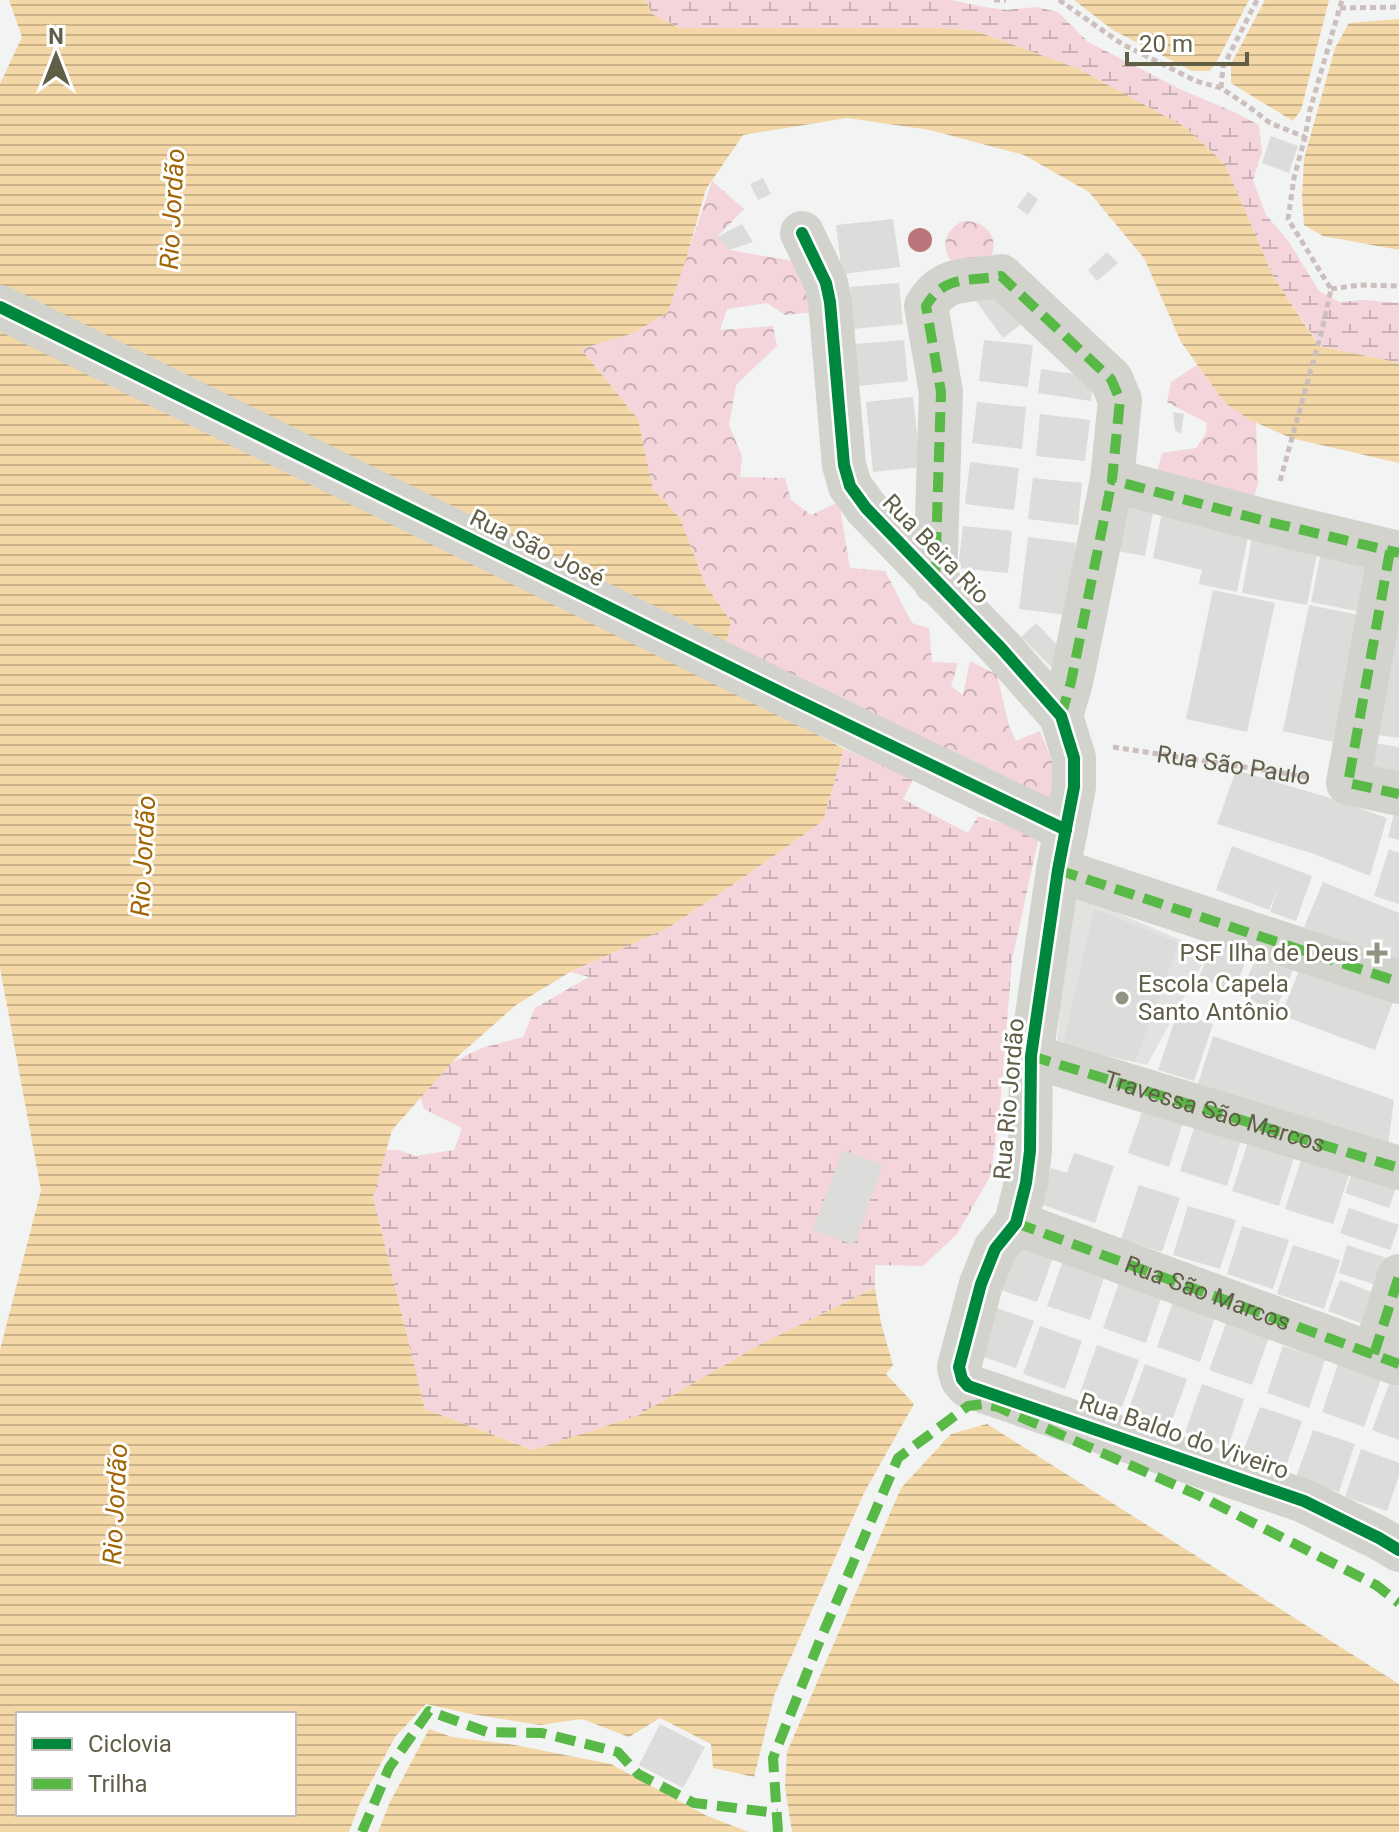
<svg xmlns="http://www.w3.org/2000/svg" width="1399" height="1832" viewBox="0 0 1399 1832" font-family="Roboto,sans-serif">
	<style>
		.education { fill: #e2e3e1 }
		.forest { fill: url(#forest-crowns) }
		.wetland { fill: url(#wetland-marsh) }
		.water { fill: url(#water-rules); fill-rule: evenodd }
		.building { fill: #dcdcda }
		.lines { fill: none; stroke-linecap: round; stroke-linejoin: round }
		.path { stroke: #ccbfbd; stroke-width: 5; stroke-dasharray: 6 4; stroke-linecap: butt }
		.street { stroke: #d3d3ce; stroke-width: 44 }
		.quiet { stroke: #58b947; stroke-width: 10; stroke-dasharray: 20 10; stroke-linecap: butt }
		.cycleway-casing { stroke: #fff; stroke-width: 17 }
		.cycleway { stroke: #00873e; stroke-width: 12 }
		.tree { fill: #ba757b }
		.poi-dot { fill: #949283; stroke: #fff; stroke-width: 3 }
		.labels { text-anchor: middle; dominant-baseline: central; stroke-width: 6; stroke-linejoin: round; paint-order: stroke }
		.street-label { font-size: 24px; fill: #615e47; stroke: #fff }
		.poi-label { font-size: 24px; fill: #615e47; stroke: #fff; text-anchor: end }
		.water-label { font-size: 26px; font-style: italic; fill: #a26503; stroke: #fff }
	</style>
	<defs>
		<pattern id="forest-crowns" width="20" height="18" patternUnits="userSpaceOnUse" patternTransform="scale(2)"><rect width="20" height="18" fill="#f3d5db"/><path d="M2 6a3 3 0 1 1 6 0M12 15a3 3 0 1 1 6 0" fill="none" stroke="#c8b0b3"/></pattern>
		<pattern id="wetland-marsh" width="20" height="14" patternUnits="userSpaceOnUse" patternTransform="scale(2)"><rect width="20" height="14" fill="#f3d5db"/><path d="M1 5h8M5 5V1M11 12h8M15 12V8" fill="none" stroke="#c8b0b3"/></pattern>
		<pattern id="water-rules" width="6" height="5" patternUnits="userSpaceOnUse" patternTransform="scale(2)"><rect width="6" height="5" fill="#f4d7a7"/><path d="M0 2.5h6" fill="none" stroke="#c9b28a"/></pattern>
	</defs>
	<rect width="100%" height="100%" fill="#f2f3f3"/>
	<!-- education -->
	<path class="education" d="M1069,892L1209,952L1147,1065L1057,1045Z"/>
	<!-- forest -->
	<g class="forest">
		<path d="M712,181L744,209L718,236L729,250L805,263L824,311L785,315L767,303L727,309L720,330L773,326L777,346L736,385L729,425L742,456L740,477L785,478L791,500L811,515L839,502L850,568L885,571L912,623L929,628L932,662L958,663L951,686L963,695L970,661L997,675L1009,726L1016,741L1040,731L1058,776L1059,818L725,656L731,621L705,584L680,518L653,489L638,419L581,349L634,333L668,312Z"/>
		<path d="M963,221C984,220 1000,236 991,257L956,266C939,251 943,230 963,221Z"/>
		<path d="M1197,365L1224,402L1256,422L1258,484L1250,508L1154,484L1162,453L1196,448L1206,433L1207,423L1167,402L1171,382Z"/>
	</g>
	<!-- wetland -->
	<g class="wetland">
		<path d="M646,0H951L984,7L1007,10L1036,7L1058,12L1088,42L1182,90L1236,113L1259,125L1262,152L1253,180L1266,215L1289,242L1319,291L1339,302L1363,300L1399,303V363L1320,346L1273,276L1225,164L1185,127L1079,69L973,30L934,28H680L651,14Z"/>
		<path d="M844,749L915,776L903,799L968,833L978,816L1039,836L1012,960L1001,1096L991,1175L957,1234L923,1266L875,1265V1288L759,1345L639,1415L534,1450L425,1409L365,1164L369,1150H398L416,1156L454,1150L462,1128L424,1109L416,1079L482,1048L523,1037L535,1008L589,977L570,972L668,928L734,884L823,821Z"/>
	</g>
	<!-- water -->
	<g class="water">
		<path d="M9,0H646L652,14L680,28H934L973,30L1079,69L1185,127L1225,164L1273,276L1319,346L1399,363V463L1291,438L1250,420L1224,402L1181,342L1144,258L1089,192L1024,155L930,130L847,118L743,135L706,189L687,256L668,312L634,333L581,349L638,419L653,489L680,518L705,584L731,621L720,681L844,749L823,821L734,884L668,928L570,972L516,1005L456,1058L392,1130L373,1197L425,1409L533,1450L639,1415L759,1345L875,1288L881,1323L893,1365L886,1374L914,1404L864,1493L775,1693L754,1777L713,1768L711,1744L660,1718L629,1737L582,1719L540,1725L471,1714L426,1704L395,1737L360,1803L349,1832H0V1350L41,1190L0,968V84L22,37ZM18,1714H294V1814H18Z"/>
		<path d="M1074,0H1249L1217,61L1210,71H1192L1113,30Z"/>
		<path d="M1265,0H1329L1301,110L1293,121L1231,83V64Z"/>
		<path d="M1399,19V250L1323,236L1304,225L1302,198L1304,159L1335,48L1349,23Z"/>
		<path d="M987,1424L1399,1684V1832H792L785,1787L787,1752L901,1488L951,1434Z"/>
		<path d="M429,1729L452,1737L515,1745L611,1764L705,1815L749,1832H378L390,1802Z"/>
	</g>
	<!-- building -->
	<g class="building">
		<path d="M1271,136L1298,146L1289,173L1262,163Z"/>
		<path d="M763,178L771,194L758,200L750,184Z"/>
		<path d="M1028,192L1038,199L1028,215L1017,207Z"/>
		<path d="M893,219L900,267L842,274L836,225Z"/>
		<path d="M742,224L753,242L729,250L717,237Z"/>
		<path d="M1107,252L1118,263L1097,281L1088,270Z"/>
		<path d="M899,283L903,324L854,329L850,287Z"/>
		<path d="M998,285L1024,322L1003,338L976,301Z"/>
		<path d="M904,340L908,381L858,386L855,344Z"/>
		<path d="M984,340L1033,345L1028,387L979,381Z"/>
		<path d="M1041,369L1094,377L1091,401L1038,393Z"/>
		<path d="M913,397L921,467L873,472L866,402Z"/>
		<path d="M977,402L1026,407L1022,449L972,443Z"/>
		<path d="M1173,412L1184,414L1181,434L1175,430Z"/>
		<path d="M1040,414L1090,420L1085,461L1036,456Z"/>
		<path d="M970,462L1019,468L1014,510L965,504Z"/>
		<path d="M1033,478L1082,483L1078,525L1028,519Z"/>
		<path d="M1117,489L1156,496L1145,556L1106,549Z"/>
		<path d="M1164,502L1251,522L1237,592L1199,584L1202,570L1153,558Z"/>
		<path d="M963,526L1012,531L1008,573L958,568Z"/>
		<path d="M1028,537L1076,543L1067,615L1019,609Z"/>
		<path d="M1252,537L1318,549L1307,605L1242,593Z"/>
		<path d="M1322,547L1376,558L1366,613L1311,602Z"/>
		<path d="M1213,590L1275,603L1247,732L1186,719Z"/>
		<path d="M1309,605L1369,617L1343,744L1283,731Z"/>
		<path d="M1036,623L1070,658L1056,672L1021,637Z"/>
		<path d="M1387,627L1399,629V738L1370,734Z"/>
		<path d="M1368,742L1399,747V780L1363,775Z"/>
		<path d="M1236,770L1330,798L1387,818L1370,876L1314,854L1217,824Z"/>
		<path d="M1395,810L1399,811V840L1388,837Z"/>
		<path d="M1232,846L1312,876L1296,921L1270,912L1279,886L1269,910L1216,890Z"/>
		<path d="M1389,849L1399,853V904L1374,896Z"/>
		<path d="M1323,882L1399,913V960L1397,966L1304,927Z"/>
		<path d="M1094,909L1179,943L1135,1062L1063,1046Z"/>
		<path d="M1218,932L1252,947L1233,992L1199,977Z"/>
		<path d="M1261,948L1296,964L1275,1011L1239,995Z"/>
		<path d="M1301,966L1393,1002L1375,1050L1281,1015Z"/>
		<path d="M1177,1013L1213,1024L1194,1081L1158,1070Z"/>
		<path d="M1213,1036L1394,1100L1387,1152L1197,1087Z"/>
		<path d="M1146,1100L1186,1113L1169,1167L1128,1153Z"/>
		<path d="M1196,1122L1242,1137L1227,1186L1180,1171Z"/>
		<path d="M1248,1142L1294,1157L1279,1206L1232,1191Z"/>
		<path d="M843,1150L883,1165L854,1245L813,1230Z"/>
		<path d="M1074,1153L1114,1166L1095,1223L1040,1204L1051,1168L1067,1173Z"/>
		<path d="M1301,1160L1349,1175L1333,1224L1285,1209Z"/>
		<path d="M1354,1167L1398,1182L1389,1208L1345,1193Z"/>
		<path d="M1139,1185L1180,1198L1162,1252L1121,1239Z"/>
		<path d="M1188,1206L1236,1220L1220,1269L1173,1255Z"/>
		<path d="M1349,1208L1399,1225L1390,1250L1340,1233Z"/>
		<path d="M1242,1226L1289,1240L1273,1289L1227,1274Z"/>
		<path d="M1012,1240L1054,1255L1037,1302L995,1288Z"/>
		<path d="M1293,1245L1340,1260L1324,1309L1277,1294Z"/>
		<path d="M1347,1245L1393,1260L1383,1287L1339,1273Z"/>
		<path d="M1064,1258L1106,1272L1090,1320L1047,1306Z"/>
		<path d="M1120,1280L1162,1295L1146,1343L1103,1328Z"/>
		<path d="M1340,1280L1385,1297L1374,1328L1328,1311Z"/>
		<path d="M1174,1299L1216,1314L1200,1362L1157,1347Z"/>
		<path d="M991,1306L1034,1321L1016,1368L974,1354Z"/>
		<path d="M1226,1323L1269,1337L1252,1385L1209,1370Z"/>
		<path d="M1040,1326L1082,1341L1065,1389L1023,1374Z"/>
		<path d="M1097,1345L1139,1360L1122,1407L1080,1393Z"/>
		<path d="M1283,1346L1325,1360L1309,1408L1267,1393Z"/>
		<path d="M1145,1364L1187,1379L1170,1426L1128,1411Z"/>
		<path d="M1338,1364L1381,1379L1364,1427L1322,1412Z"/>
		<path d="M1202,1384L1244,1399L1228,1447L1185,1432Z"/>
		<path d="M1389,1384L1399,1387V1440L1372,1430Z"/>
		<path d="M1260,1407L1302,1421L1285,1469L1242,1454Z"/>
		<path d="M1313,1430L1355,1444L1339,1492L1296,1477Z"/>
		<path d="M1361,1449L1399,1463V1476L1387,1511L1345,1497Z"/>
		<path d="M660,1724L705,1747L683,1788L639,1765Z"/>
	</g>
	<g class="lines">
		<!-- path -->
		<g class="path">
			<path d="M994,0H1006"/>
			<path d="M1059,0L1122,44L1196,81L1221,88L1248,106L1270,123L1305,137"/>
			<path d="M1340,8L1399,7"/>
			<path d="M1221,88L1223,67L1257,0"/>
			<path d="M1331,289L1360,285L1399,286"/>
			<path d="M1280,481L1322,330L1331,289L1288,219L1294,178L1305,137L1310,110L1342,0"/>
			<path id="s1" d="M1113,747L1309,777"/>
		</g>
		<!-- street -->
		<g class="street">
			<path d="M802,233L826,283L830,302L844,465L850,486L866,508L1001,648L1061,716L1074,758V787L1058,870L1031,1056L1030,1151L1026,1183L1016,1223L995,1249L981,1284L959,1367L962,1379L968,1386L1304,1501L1379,1538L1399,1550"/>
			<path d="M0,307L794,699L1066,830"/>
			<path d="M1390,551L1348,783L1399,794"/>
			<path d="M935,582L941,392L926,306C945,274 969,282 1001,276L1111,379L1120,400L1112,480L1269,522L1399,553"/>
			<path d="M1061,716L1071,682L1112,480"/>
			<path d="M1058,870L1399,982"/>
			<path id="s2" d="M1031,1056L1399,1168"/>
			<path id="s3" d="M1016,1223L1399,1364"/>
			<path d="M1374,1354L1399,1276"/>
		</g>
		<!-- quiet -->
		<g class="quiet">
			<path d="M1390,551L1348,783L1399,794"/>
			<path d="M935,582L941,392L926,306C945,274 969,282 1001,276L1111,379L1120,400L1112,480L1269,522L1399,553"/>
			<path d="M1061,716L1071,682L1112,480"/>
			<path d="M1058,870L1399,982"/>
			<path d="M1031,1056L1399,1168"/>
			<path d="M1016,1223L1399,1364"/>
			<path d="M1374,1354L1399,1276"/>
			<path d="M362,1832L389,1768L429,1711L487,1732L542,1733L618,1752L638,1774L694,1803L777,1813"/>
			<path d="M778,1832L773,1758L818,1645L898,1458L968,1406L983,1404L998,1407L1198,1495L1376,1585L1399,1603"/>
		</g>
		<!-- cycleway casing -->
		<g class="cycleway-casing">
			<g id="cycleway">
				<path d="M802,233L826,283L830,302L844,465L850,486L866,508L1001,648L1061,716L1074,758V787L1058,870L1031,1056L1030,1151L1026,1183L1016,1223L995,1249L981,1284L959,1367L962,1379L968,1386L1304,1501L1379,1538L1399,1550"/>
				<path d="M0,307L794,699L1066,830"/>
			</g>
		</g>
		<!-- cycleway -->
		<use href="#cycleway" class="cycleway"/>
	</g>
	<!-- trees -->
	<circle class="tree" cx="920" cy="240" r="12"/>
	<!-- markers -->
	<g class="poi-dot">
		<path d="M1373 941h8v8h8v8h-8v8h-8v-8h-8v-8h8z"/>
		<circle cx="1122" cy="998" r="8"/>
	</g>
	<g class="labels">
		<!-- street labels -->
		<g class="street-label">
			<text transform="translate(537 548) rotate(26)">Rua São José</text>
			<text transform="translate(936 549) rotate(46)">Rua Beira Rio</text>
			<text stroke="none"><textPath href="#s1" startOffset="122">Rua São Paulo</textPath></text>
			<text transform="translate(1009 1099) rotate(-85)">Rua Rio Jordão</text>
			<text stroke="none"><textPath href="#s2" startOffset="192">Travessa São Marcos</textPath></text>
			<text stroke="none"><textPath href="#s3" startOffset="204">Rua São Marcos</textPath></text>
			<text transform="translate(1184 1436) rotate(19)">Rua Baldo do Viveiro</text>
		</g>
		<!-- poi labels -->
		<g class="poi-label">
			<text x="1359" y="953">PSF Ilha de Deus</text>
			<text x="1138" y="984" text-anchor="start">Escola Capela<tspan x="1138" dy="28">Santo Antônio</tspan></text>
		</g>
		<!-- water labels -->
		<g class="water-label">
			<text transform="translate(172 209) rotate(-87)">Rio Jordão</text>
			<text transform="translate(143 856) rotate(-87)">Rio Jordão</text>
			<text transform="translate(115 1504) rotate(-87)">Rio Jordão</text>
		</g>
	</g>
	<!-- legend -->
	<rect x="16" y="1712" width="280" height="104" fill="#ffffff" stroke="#c0bfb5" stroke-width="2"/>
	<rect x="32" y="1738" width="40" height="12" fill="#00873e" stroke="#c0bfb5" stroke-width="2"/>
	<text x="88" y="1752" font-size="24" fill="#615e47">Ciclovia</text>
	<rect x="32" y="1778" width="40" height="12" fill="#58b947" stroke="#c0bfb5" stroke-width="2"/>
	<text x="88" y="1792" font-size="24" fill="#615e47">Trilha</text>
	<!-- north arrow -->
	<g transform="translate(56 56)" stroke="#ffffff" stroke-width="6" paint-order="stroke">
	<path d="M0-6L14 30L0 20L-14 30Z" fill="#615e47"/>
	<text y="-12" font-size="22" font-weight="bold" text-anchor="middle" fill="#615e47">N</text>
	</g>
	<!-- scale -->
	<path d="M1127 52v12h120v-12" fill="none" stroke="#615e47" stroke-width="4"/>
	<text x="1139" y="52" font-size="24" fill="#615e47" stroke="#ffffff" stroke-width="6" paint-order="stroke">20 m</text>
</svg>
